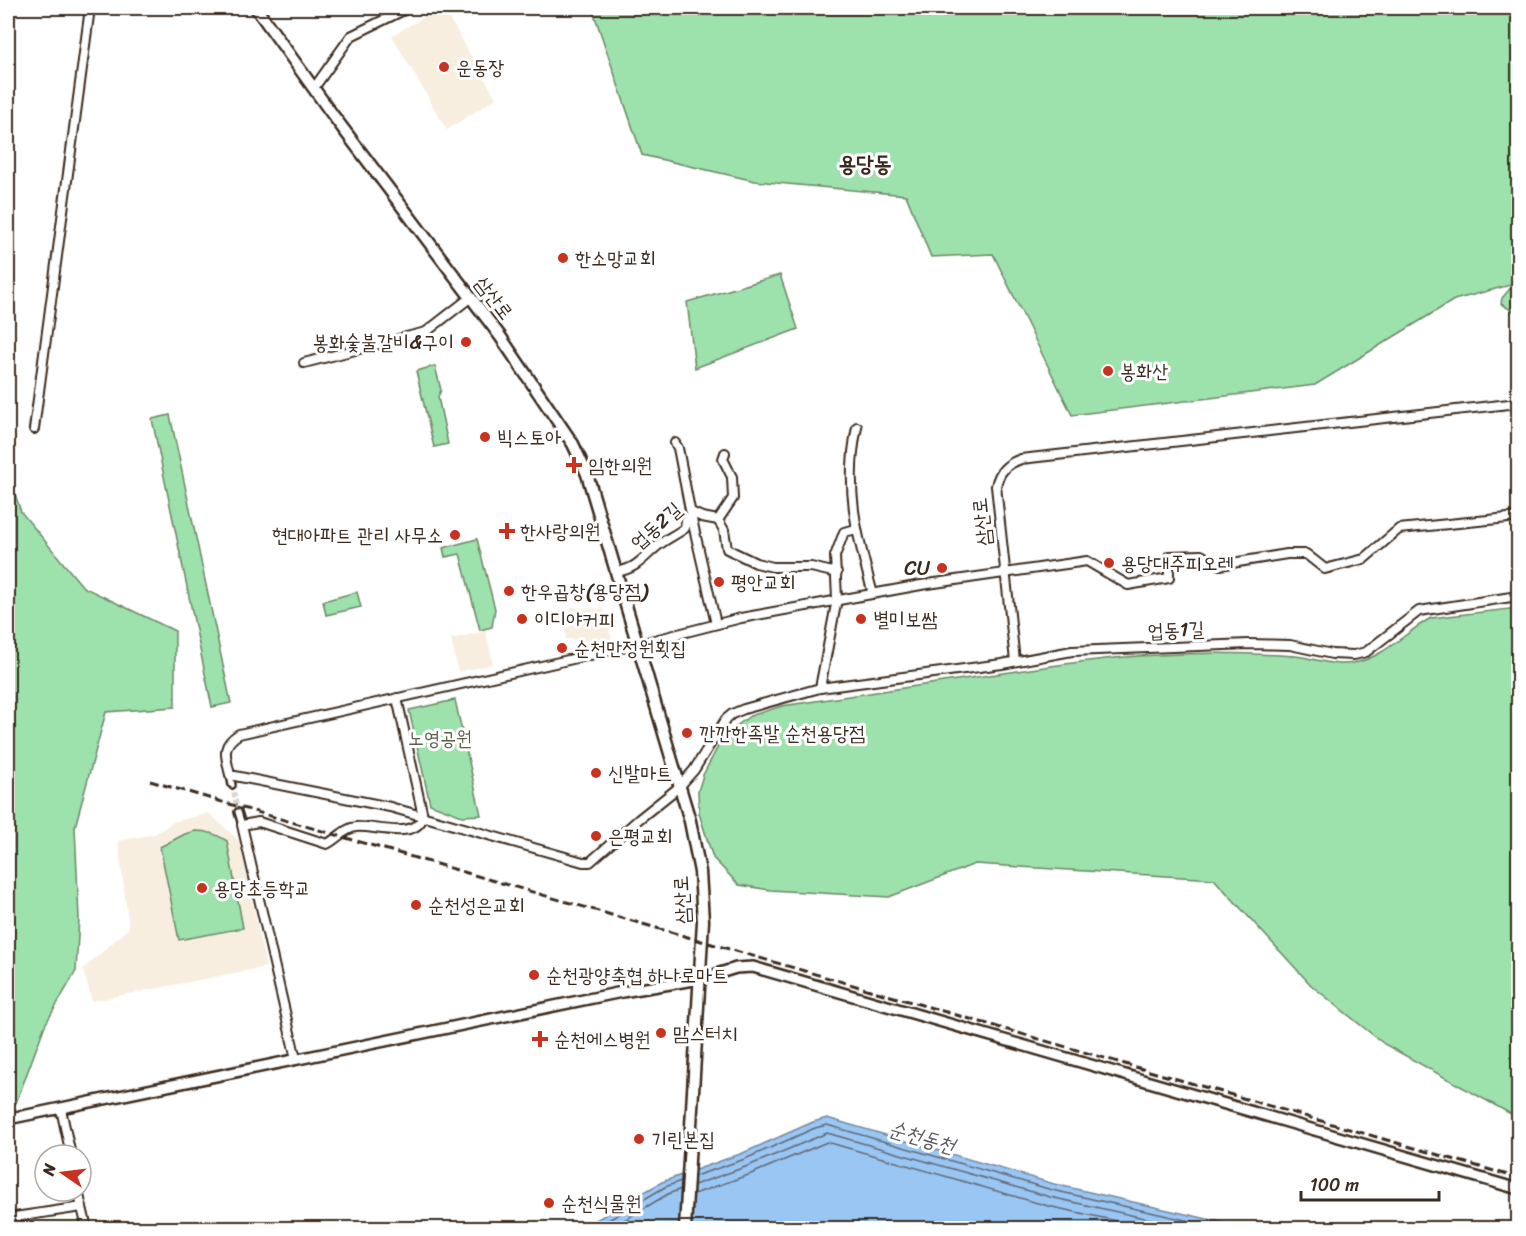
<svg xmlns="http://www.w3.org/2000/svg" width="1526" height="1236" viewBox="0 0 1526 1236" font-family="Sriracha,'Poor Story',sans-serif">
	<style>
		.built { fill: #f7eee0 }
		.green { fill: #9de1ad; stroke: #6c8666; stroke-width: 1.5 }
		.water { fill: #9ac6f4; stroke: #74889e; stroke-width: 1.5 }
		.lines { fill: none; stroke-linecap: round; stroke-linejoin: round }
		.shore { stroke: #616874; stroke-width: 1.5 }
		.pedestrian-tunnel { stroke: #d8d4d2; stroke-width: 5; stroke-dasharray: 5 2.5; stroke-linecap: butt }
		.pedestrian-casing { stroke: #3b2a1e; stroke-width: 10 }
		.minor-casing { stroke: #3b2a1e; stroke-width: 12 }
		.tertiary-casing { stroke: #3b2a1e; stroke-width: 14 }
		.secondary-casing { stroke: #3b2a1e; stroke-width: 15 }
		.pedestrian { stroke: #fff; stroke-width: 5 }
		.minor { stroke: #fff; stroke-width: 8 }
		.tertiary { stroke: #fff; stroke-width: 9 }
		.secondary { stroke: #fff; stroke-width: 10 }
		.rail { stroke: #3b2a1e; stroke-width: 3; stroke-dasharray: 9 4.5; stroke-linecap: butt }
		.poi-dot { fill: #c8321e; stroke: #fff; stroke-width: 2 }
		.labels { text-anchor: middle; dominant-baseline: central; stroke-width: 6; stroke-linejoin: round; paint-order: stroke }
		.poi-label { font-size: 20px; fill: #3b2a1e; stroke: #fff; text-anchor: start }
		.street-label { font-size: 20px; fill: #3b2a1e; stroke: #fff }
		.park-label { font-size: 20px; fill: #586149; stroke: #fff }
		.water-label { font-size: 21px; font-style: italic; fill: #58595e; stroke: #fff }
		.quarter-label { font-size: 22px; font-weight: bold; fill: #3b2a1e; stroke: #fff }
	</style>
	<rect width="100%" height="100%" fill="#fff"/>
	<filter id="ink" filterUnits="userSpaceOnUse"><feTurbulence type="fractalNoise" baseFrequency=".0167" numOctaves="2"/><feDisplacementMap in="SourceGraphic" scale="12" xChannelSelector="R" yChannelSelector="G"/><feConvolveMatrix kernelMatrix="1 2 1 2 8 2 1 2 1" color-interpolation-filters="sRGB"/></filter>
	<g filter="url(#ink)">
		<!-- built -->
		<g class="built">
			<path d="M439,8H443L496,98L447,130L392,36Z"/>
			<path d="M571,607L604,609L612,642L566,639L565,628L570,627Z"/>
			<path d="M486,631L493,664L458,672L451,639Z"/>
			<path d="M209,813L240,842L266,967L92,1001L83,969L129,928L118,841L155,834L173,822Z"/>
		</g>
		<!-- green -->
		<g class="green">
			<path d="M592,8H1518V314L1501,304L1502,298L1514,284L1454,300L1315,385L1072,415L993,254L931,257L906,195L755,181L642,155Z"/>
			<path d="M780,275L798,329L695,368L687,302Z"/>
			<path d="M435,366L441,390L438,397L448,444L434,447L416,371Z"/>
			<path d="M170,415L231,703L212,707L152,419Z"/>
			<path d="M8,473L21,512L83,587L175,631V707L106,712L75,827L79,918L76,971L45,1025L16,1103L8,1105Z"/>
			<path d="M477,539L495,609L492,627L480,630L460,554L445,557L443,548Z"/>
			<path d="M357,592L361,607L326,615L323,601Z"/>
			<path d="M1518,608V1118L1384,1044L1311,985L1214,879L975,864L889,897L770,890L739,885L713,858L699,813L698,791L703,775L724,735L750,716L782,706C854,695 925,685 997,674C1051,666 1105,657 1159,655C1205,652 1250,653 1295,656C1315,658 1334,667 1353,663C1384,658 1405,632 1431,618Z"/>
			<path d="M455,700L481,815L462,816L430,804L409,710Z"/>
			<path d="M195,831C208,831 216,834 227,841L243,928L179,940L160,847L185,834Z"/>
		</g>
		<!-- water -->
		<path class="water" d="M827,1118L1054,1184L1247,1228H582L662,1182L743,1153L813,1122Z"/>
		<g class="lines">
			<!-- shore -->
			<g class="shore">
				<path d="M695,1176L745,1159L815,1128L827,1125L1052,1190L1221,1228"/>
				<path d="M694,1185L748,1166L827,1133L1050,1197L1189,1228"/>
				<path d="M694,1194L751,1174L827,1142L1048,1206L1149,1228"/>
				<path d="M595,1228L665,1187L681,1181"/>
				<path d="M611,1228L668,1194L681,1189"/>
			</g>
			<!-- pedestrian-tunnel -->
			<path class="pedestrian-tunnel" d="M232,785L238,812"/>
			<!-- pedestrian casing -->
			<g class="pedestrian-casing">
				<g id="pedestrian">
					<path d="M230,775L232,785"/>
					<path d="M238,812L242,825"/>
				</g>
			</g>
			<!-- minor casing -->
			<g class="minor-casing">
				<g id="minor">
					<path d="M314,88L351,36L408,8"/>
					<path d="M304,363L426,332L471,297"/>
					<path d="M857,427C844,487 857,536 873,594"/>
					<path d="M34,429L90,8"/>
					<path d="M675,443L678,448L691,515L716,624"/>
					<path d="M1518,517L1399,529L1364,559L1325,569L1306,554H1287L1220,565L1201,555L1169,556V578L1128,585L1087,561L921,585L741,618L639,644L239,734C220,746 226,756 230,775L390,807L583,862H590L639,819L679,787L694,770L726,719L732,714L744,709L820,688L1002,664L1072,651L1249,644L1290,645L1332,654L1354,655L1366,652L1419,611L1518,596"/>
					<path d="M718,520L724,530L727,549L756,563L773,567H811L837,573"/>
					<path d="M616,572C639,568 643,557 660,544C668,538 677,534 685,528L686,520L693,513L702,517L718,520L733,498L732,477L723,459L725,453"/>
					<path d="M1015,661L996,486C999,471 1007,464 1021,459L1518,403"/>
					<path d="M820,688L837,599L835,556L844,532L857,529"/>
					<path d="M296,1059L242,825L259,822L327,844C337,839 345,828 356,827C373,825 417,841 423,816L397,698"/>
					<path d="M61,1109L71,1155"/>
					<path d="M78,1191L87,1228"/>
					<path d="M8,1218L82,1207"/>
				</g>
			</g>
			<!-- tertiary casing -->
			<g class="tertiary-casing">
				<path id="tertiary" d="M8,1119L622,992L700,979L736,968L753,967L1518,1189"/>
			</g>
			<!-- secondary casing -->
			<g class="secondary-casing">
				<path id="secondary" d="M256,8L332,114L500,336L573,444L587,474L690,821L700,872L703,921L685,1228"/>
			</g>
			<!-- pedestrian -->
			<use href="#pedestrian" class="pedestrian"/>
			<!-- minor -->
			<use href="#minor" class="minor"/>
			<!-- tertiary -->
			<use href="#tertiary" class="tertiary"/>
			<!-- secondary -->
			<use href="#secondary" class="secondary"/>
			<!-- rail -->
			<path class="rail" d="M150,781L1518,1178"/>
		</g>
	</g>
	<!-- markers -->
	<g class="poi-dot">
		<circle cx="444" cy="67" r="6"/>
		<circle cx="563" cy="258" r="6"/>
		<circle cx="466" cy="342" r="6"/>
		<circle cx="1108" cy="371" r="6"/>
		<circle cx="485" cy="437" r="6"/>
		<path d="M571 456h6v6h6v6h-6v6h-6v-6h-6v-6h6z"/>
		<path d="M504 522h6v6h6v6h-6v6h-6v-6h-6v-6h6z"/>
		<circle cx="455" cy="535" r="6"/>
		<circle cx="1109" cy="563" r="6"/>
		<circle cx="942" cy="568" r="6"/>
		<circle cx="719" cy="582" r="6"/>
		<circle cx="509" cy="591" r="6"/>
		<circle cx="522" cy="619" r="6"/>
		<circle cx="861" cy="619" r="6"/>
		<circle cx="562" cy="648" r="6"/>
		<circle cx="687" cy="733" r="6"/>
		<circle cx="596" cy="773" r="6"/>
		<circle cx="596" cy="836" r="6"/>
		<circle cx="202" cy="888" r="6"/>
		<circle cx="416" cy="905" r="6"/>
		<circle cx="534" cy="975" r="6"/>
		<circle cx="661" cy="1033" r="6"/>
		<path d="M537 1030h6v6h6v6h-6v6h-6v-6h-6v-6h6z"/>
		<circle cx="639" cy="1139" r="6"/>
		<circle cx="549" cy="1203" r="6"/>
	</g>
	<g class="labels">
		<!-- poi labels -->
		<g class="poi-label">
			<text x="456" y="67">운동장</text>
			<text x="575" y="258">한소망교회</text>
			<text x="454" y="342" text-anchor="end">봉화숯불갈비&amp;구이</text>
			<text x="1120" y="371">봉화산</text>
			<text x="497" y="437">빅스토아</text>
			<text x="588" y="465">임한의원</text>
			<text x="520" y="531">한사랑의원</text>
			<text x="443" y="535" text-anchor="end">현대아파트 관리 사무소</text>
			<text x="1121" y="563">용당대주피오레</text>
			<text x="930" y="568" text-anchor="end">CU</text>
			<text x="731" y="582">평안교회</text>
			<text x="521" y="591">한우곱창(용당점)</text>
			<text x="534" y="619">이디야커피</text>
			<text x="873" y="619">별미보쌈</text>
			<text x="574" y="648">순천만정원횟집</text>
			<text x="699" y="733">깐깐한족발 순천용당점</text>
			<text x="608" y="773">신발마트</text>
			<text x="608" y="836">은평교회</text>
			<text x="214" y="888">용당초등학교</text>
			<text x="428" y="905">순천성은교회</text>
			<text x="546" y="975">순천광양축협 하나로마트</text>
			<text x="673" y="1033">맘스터치</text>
			<text x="554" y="1039">순천에스병원</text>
			<text x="651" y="1139">기린본집</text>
			<text x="561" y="1203">순천식물원</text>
		</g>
		<!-- street labels -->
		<g class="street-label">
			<text transform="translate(494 298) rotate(53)">삼산로</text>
			<text transform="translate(982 522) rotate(-96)">삼산로</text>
			<text transform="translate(656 526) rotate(-41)">업동2길</text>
			<text transform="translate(1176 630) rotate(-2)">업동1길</text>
			<text transform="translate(682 900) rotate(-93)">삼산로</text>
		</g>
		<!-- park labels -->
		<g class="park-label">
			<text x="440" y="738">노영공원</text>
		</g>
		<!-- water labels -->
		<g class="water-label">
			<text transform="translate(922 1137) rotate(16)">순천동천</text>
		</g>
		<!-- quarter labels -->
		<g class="quarter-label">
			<text x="865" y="163">용당동</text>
		</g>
	</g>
	<!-- margin -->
	<rect width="1526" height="1236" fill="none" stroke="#fff" stroke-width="30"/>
	<rect x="15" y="15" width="1496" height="1206" fill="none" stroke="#3b2a1e" stroke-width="2" filter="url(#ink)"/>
	<!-- north arrow -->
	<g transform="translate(63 1173) rotate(284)"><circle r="28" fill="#ffffff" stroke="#b1aaa5" stroke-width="1.5"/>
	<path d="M0-4.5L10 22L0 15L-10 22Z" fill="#c8321e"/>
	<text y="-9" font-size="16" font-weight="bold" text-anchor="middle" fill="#3b2a1e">N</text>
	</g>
	<!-- scale -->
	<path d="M1301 1191v9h138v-9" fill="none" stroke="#3b2a1e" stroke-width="3"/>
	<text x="1310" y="1191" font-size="18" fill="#3b2a1e" stroke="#ffffff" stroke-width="4.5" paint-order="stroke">100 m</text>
</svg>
